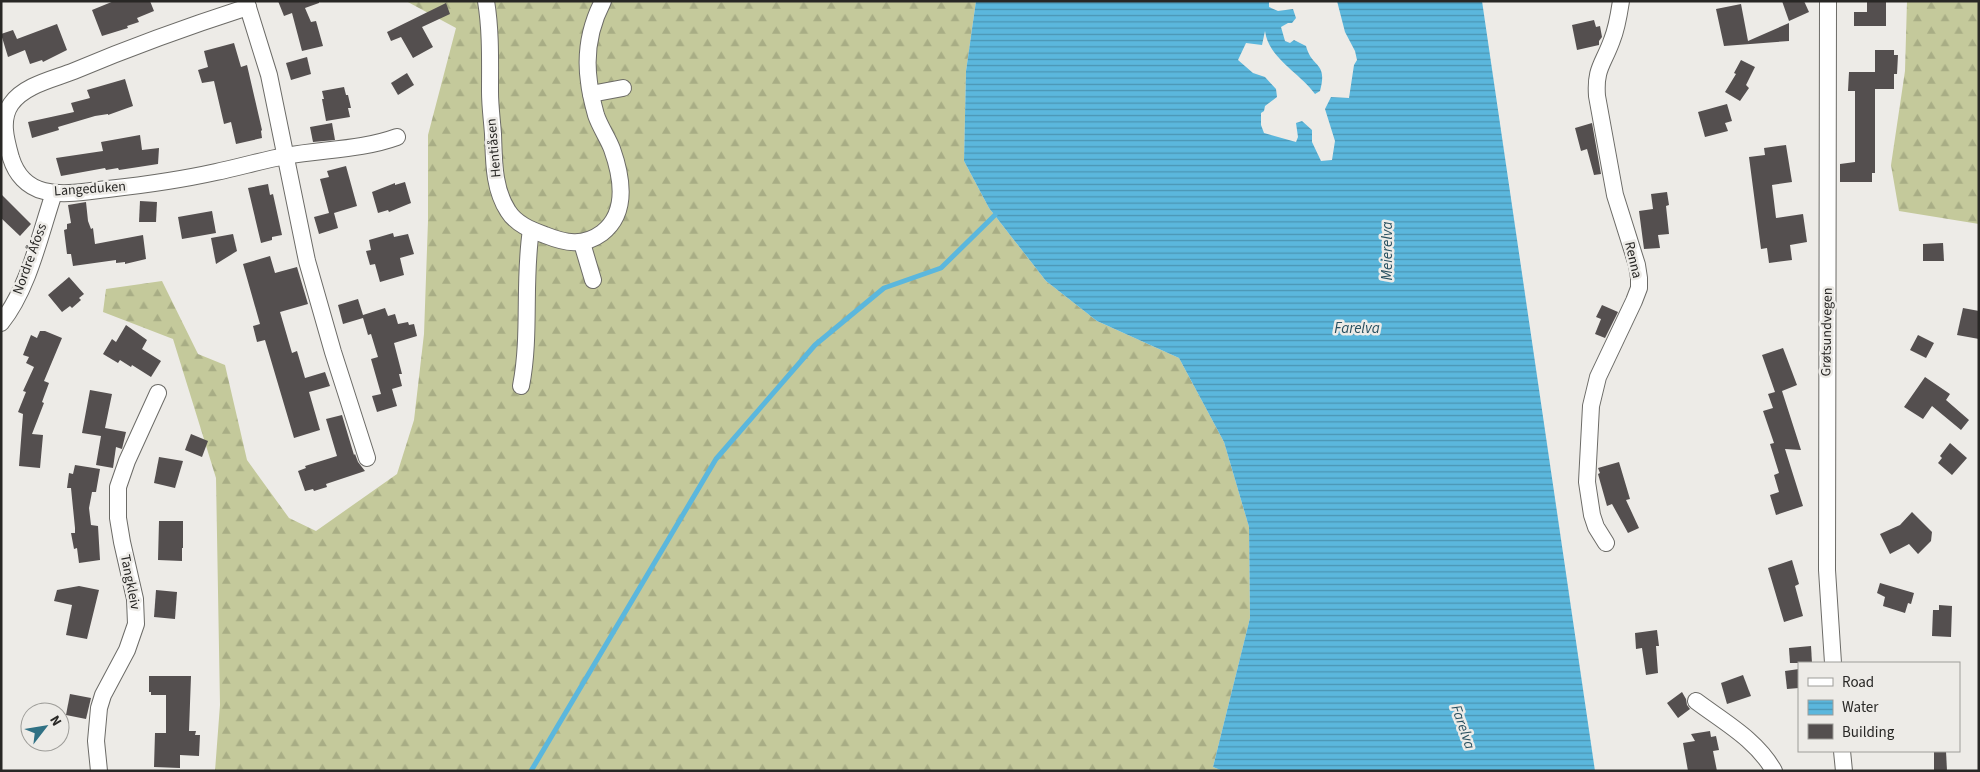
<svg xmlns="http://www.w3.org/2000/svg" width="1980" height="772" viewBox="0 0 1980 772" font-family="'Source Sans 3',sans-serif">
	<style>
		.forest { fill: url(#forest-firs) }
		.water { fill: url(#water-rules) }
		.lines { fill: none; stroke-linecap: round; stroke-linejoin: round }
		.stream { stroke: #5bb7dd; stroke-width: 5 }
		.building { fill: #544f4f }
		.minor-casing { stroke: #6c6b67; stroke-width: 18 }
		.minor { stroke: #fff; stroke-width: 16 }
		.labels { text-anchor: middle; dominant-baseline: central; stroke-width: 5; stroke-linejoin: round; paint-order: stroke }
		.street-label { font-size: 14px; fill: #282725; stroke: #edebe7 }
		.water-label { font-size: 15px; font-style: italic; fill: #264e5e; stroke: #edebe7 }
	</style>
	<defs>
		<pattern id="forest-firs" width="22" height="20" patternUnits="userSpaceOnUse" patternTransform="scale(1.25)"><rect width="22" height="20" fill="#c4c99b"/><path d="M5 1l3.5 6h-7zM16 11l3.5 6h-7z" fill="#a8ad85"/></pattern>
		<pattern id="water-rules" width="6" height="5" patternUnits="userSpaceOnUse" patternTransform="scale(1.25)"><rect width="6" height="5" fill="#5bb7dd"/><path d="M0 2.5h6" fill="none" stroke="#4b95b3"/></pattern>
	</defs>
	<rect width="100%" height="100%" fill="#edebe7"/>
	<!-- forest -->
	<g class="forest">
		<path d="M406,1H976L966,71L964,161L989,208L1046,281L1097,321L1179,358L1224,442L1249,527L1250,618L1213,767L1223,771H215L220,705L216,478L173,339L103,312L106,289L162,281L198,354L225,365L247,460L289,518L316,531L397,474L414,420L424,334L428,221V135L456,28Z"/>
		<path d="M1907,1H1979V224L1899,211L1891,165L1905,71Z"/>
	</g>
	<!-- water -->
	<path class="water" d="M976,1H1269V7L1278,11L1293,9L1296,18L1292,23H1288L1281,27L1285,41L1290,43L1294,40L1306,46C1312,69 1328,61 1320,91L1315,94C1299,72 1269,59 1265,31L1262,45L1246,43L1238,60L1253,73L1265,77L1276,89L1277,97L1265,106L1264,111L1261,113V125L1264,133L1296,142L1298,137L1296,123L1302,121L1312,130V142L1321,161L1332,160L1335,141L1325,109L1331,97L1349,98L1354,65L1357,60L1355,51L1345,32L1337,1H1482L1595,771H1223L1213,767L1250,618L1249,527L1224,442L1179,358L1097,321L1046,281L989,208L964,161L966,71Z"/>
	<g class="lines">
		<!-- stream -->
		<path class="stream" d="M531,771L716,459L815,345L884,288L941,268L995,215"/>
	</g>
	<!-- building -->
	<g class="building">
		<path d="M114,1H150L154,11L137,18L139,22L127,26L128,28L102,36L92,10Z"/>
		<path d="M278,1H319V3L305,8L311,22L316,21L323,46L302,51L292,13L284,16Z"/>
		<path d="M1782,1H1804L1809,12L1789,21Z"/>
		<path d="M1867,1H1886V26H1854V12H1867Z"/>
		<path d="M446,3L450,14L422,27L433,47L413,58L401,37L391,41L387,32Z"/>
		<path d="M1741,4L1748,41L1789,23V41L1724,46L1716,9Z"/>
		<path d="M1594,20L1596,27L1600,26L1602,37L1599,41V45L1577,50L1572,25Z"/>
		<path d="M57,24L67,50L43,62L42,60L30,64L25,50L8,57L1,34L13,30L17,39Z"/>
		<path d="M234,43L241,67L247,65L262,130L261,131L262,138L236,144L231,122L224,124L214,81L202,83L198,70L208,67L204,51Z"/>
		<path d="M1875,50H1894V55H1898L1897,74H1894V89H1875V173H1872V182H1840V164L1855,162V91H1848L1849,72H1875Z"/>
		<path d="M307,57L311,74L291,80L286,63Z"/>
		<path d="M1741,60L1755,67L1746,85L1749,88L1740,101L1725,92L1736,74L1734,73Z"/>
		<path d="M407,73L414,85L398,95L391,83Z"/>
		<path d="M125,79L133,106L108,115V114L95,116L58,127L59,130L32,138L28,122L74,112L71,103L90,98L87,90Z"/>
		<path d="M344,87L346,95H348L351,108H348L350,117L326,121L322,99H324L322,91Z"/>
		<path d="M1727,104L1732,121L1725,123L1728,131L1705,137L1698,112Z"/>
		<path d="M332,123L335,140L313,142L310,127Z"/>
		<path d="M1592,123L1601,174L1594,175L1587,149L1581,151L1575,128Z"/>
		<path d="M140,135L142,150L159,148L158,164L119,170L118,168L106,170L105,168L61,176L56,158L103,151L101,142Z"/>
		<path d="M1786,145L1792,182L1772,185L1776,218L1803,214L1807,242L1790,245L1792,260L1769,263L1767,248L1761,249L1749,157L1765,155L1764,148Z"/>
		<path d="M346,166L357,206L334,213L338,228L319,234L314,217L329,213L320,179L329,177L327,171Z"/>
		<path d="M405,182L411,203L389,212L388,210L378,213L372,192L395,183V185Z"/>
		<path d="M268,184L270,195L273,194L282,235L272,237V240L261,243L248,188Z"/>
		<path d="M1667,192L1669,205L1666,206L1669,234L1658,235L1660,248L1644,249L1639,211L1653,209L1651,194Z"/>
		<path d="M1,194L31,224L20,236L1,218Z"/>
		<path d="M140,201L157,202L156,222H139Z"/>
		<path d="M86,202L88,221L91,229L93,228L95,244L143,235L146,259L125,264V262L116,263V260L73,266L71,254H67L64,230L67,229V224L71,223L68,205Z"/>
		<path d="M212,211L216,233L182,239L178,217Z"/>
		<path d="M393,233L394,237L408,234L414,254L400,258L404,275L380,282L375,264L370,265L366,251L371,250L369,240Z"/>
		<path d="M233,234L237,251L216,264L211,238Z"/>
		<path d="M1943,243L1944,261H1923V244Z"/>
		<path d="M270,256L275,273L297,267L308,304L280,312L292,353L297,351L305,378L325,372L330,386L309,392L320,430L294,438L265,340L257,342L253,326L260,324L243,264Z"/>
		<path d="M69,277L84,294L79,298L81,300L72,308L70,306L62,312L48,295Z"/>
		<path d="M358,299L363,315L385,308L388,316L395,314L398,324L408,322L409,325L414,324L417,336L394,343L402,374H399L402,386L392,389L397,406L377,412L372,396L381,394L371,359L378,357L371,334L368,335L363,318L343,324L338,305Z"/>
		<path d="M1602,305L1618,312L1605,338L1595,334L1601,319L1596,317Z"/>
		<path d="M1963,308L1979,311V339L1957,335Z"/>
		<path d="M126,325L147,340L142,349L161,361L151,377L132,365L131,367L120,360L118,363L103,354L112,339L116,342Z"/>
		<path d="M40,331H45L62,338L44,381L49,383L42,402L44,403L32,434L43,435L40,468L19,466L23,414L18,412L26,392L23,391L34,367L26,363L29,357L23,355L31,335L37,338Z"/>
		<path d="M1918,335L1934,343L1926,358L1910,350Z"/>
		<path d="M1783,348L1797,385L1782,391L1801,450L1785,449L1803,506L1776,515L1770,495L1779,492L1774,475L1779,473L1770,444L1774,443L1763,411L1773,408L1768,394L1775,392L1762,355Z"/>
		<path d="M1925,377L1950,394L1946,400L1969,420L1961,430L1932,406L1923,419L1904,407Z"/>
		<path d="M90,390L112,394L105,428L126,432L122,449L116,447L113,468L96,465L101,436L82,433Z"/>
		<path d="M342,415L354,455L355,454L358,462L365,471L326,484L327,487L314,491L313,489L305,491L298,471L306,468L305,466L337,456L326,419Z"/>
		<path d="M191,434L208,441L202,457L185,450Z"/>
		<path d="M1950,443L1967,458L1952,475L1938,463L1942,458L1940,456Z"/>
		<path d="M159,457L183,461L175,488L154,483Z"/>
		<path d="M1619,462L1630,499L1626,500L1639,528L1628,533L1612,504L1607,506L1598,474L1600,473L1598,468Z"/>
		<path d="M75,465L100,469L96,492H92L89,508L91,525L98,526L100,560L79,563L77,548L74,549L71,533H75V528L71,488H67L69,473L73,474Z"/>
		<path d="M1912,512L1932,532L1931,541L1918,554L1909,544L1890,554L1880,534L1900,525Z"/>
		<path d="M159,521H183V548H182V561L158,560Z"/>
		<path d="M1792,560L1799,584L1795,586L1803,616L1784,622L1768,568Z"/>
		<path d="M1880,583L1914,593L1911,604L1908,603L1905,613L1883,606L1885,597L1877,593Z"/>
		<path d="M79,586L99,590L87,639L66,635L72,605L54,601L57,590Z"/>
		<path d="M156,590L177,592L175,619L154,617Z"/>
		<path d="M1939,605L1952,606L1951,637L1932,636L1933,610H1939Z"/>
		<path d="M1657,630L1659,646H1656L1658,673L1646,675L1642,648L1636,649L1635,633Z"/>
		<path d="M1811,646L1812,663H1790L1789,648Z"/>
		<path d="M1799,669V688L1787,689L1785,671Z"/>
		<path d="M1743,675L1751,696L1727,704L1721,683Z"/>
		<path d="M149,676H191L189,731H196L195,735H200L199,756L180,755V768L154,767L155,733H166V695H151V692H149Z"/>
		<path d="M1682,692L1686,699L1687,705L1690,709L1678,718L1667,703Z"/>
		<path d="M70,694L91,698L86,719L66,715Z"/>
		<path d="M1710,731L1711,737L1716,736L1719,750L1713,751L1717,771H1688L1683,743L1695,741L1691,734Z"/>
		<path d="M1934,751H1946L1947,771H1934Z"/>
	</g>
	<g class="lines">
		<!-- minor casing -->
		<g class="minor-casing">
			<g id="minor">
				<path d="M246,1L269,75L307,261L333,352L367,458"/>
				<path d="M486,1C491,31 490,62 490,92C490,106 492,120 493,134C494,159 493,188 508,211C516,224 531,230 545,235C565,243 583,247 602,233C628,213 622,177 612,149C608,138 600,127 596,115C593,104 590,93 589,82C585,54 590,26 603,1"/>
				<path d="M1828,1L1827,570L1833,663"/>
				<path d="M248,7C189,26 131,47 74,71C54,79 24,85 11,104C0,120 6,140 11,158C16,174 27,187 44,191C64,196 88,191 108,189C144,185 180,180 216,172C240,167 263,160 286,156C324,149 361,150 397,137"/>
				<path d="M591,94L623,88"/>
				<path d="M582,243L593,280"/>
				<path d="M1,323C29,288 40,234 54,193"/>
				<path d="M521,386C531,335 523,281 531,230"/>
				<path d="M1606,543L1596,527L1592,515L1587,482L1591,406L1598,377L1634,301L1639,288V278L1637,265L1615,195L1597,96C1595,68 1603,65 1612,40C1617,28 1619,14 1621,1"/>
				<path d="M1696,701C1724,722 1757,740 1774,771"/>
				<path d="M1842,751L1844,771"/>
				<path d="M99,771L96,741L99,708L103,695L127,650L136,624L135,599L122,542L118,518V487L127,461L158,393"/>
			</g>
		</g>
		<!-- minor -->
		<use href="#minor" class="minor"/>
	</g>
	<g class="labels">
		<!-- street labels -->
		<g class="street-label">
			<text transform="translate(494 148) rotate(-95)">Hentiåsen</text>
			<text transform="translate(90 189) rotate(-4)">Langeduken</text>
			<text transform="translate(30 259) rotate(-70)">Nordre Åfoss</text>
			<text transform="translate(1633 260) rotate(77)">Renna</text>
			<text transform="translate(1827 332) rotate(-89)">Grøtsundvegen</text>
			<text transform="translate(130 582) rotate(79)">Tangkleiv</text>
		</g>
		<!-- water labels -->
		<g class="water-label">
			<text transform="translate(1387 251) rotate(-90)">Meierelva</text>
			<text x="1357" y="328">Farelva</text>
			<text transform="translate(1463 727) rotate(71)">Farelva</text>
		</g>
	</g>
	<!-- border -->
	<rect width="1980" height="772" fill="none" stroke="#282725" stroke-width="5"/>
	<!-- legend -->
	<rect x="1798" y="662" width="162" height="90" fill="#edebe7" stroke="#9e9d99"/>
	<rect x="1808" y="678" width="25" height="8" fill="#ffffff" stroke="#9e9d99"/>
	<text x="1842" y="687" font-size="15" fill="#282725">Road</text>
	<rect x="1808" y="700" width="25" height="15" fill="url(#water-rules)" stroke="#9e9d99"/>
	<text x="1842" y="712" font-size="15" fill="#282725">Water</text>
	<rect x="1808" y="724" width="25" height="15" fill="#544f4f" stroke="#9e9d99"/>
	<text x="1842" y="737" font-size="15" fill="#282725">Building</text>
	<!-- north arrow -->
	<g transform="translate(45 727) rotate(59)"><circle r="24" fill="#edebe7" stroke="#9e9d99"/>
	<path d="M0-4L9 19L0 12L-9 19Z" fill="#307184"/>
	<text y="-8" font-size="14" font-weight="bold" text-anchor="middle" fill="#282725">N</text>
	</g>
</svg>
